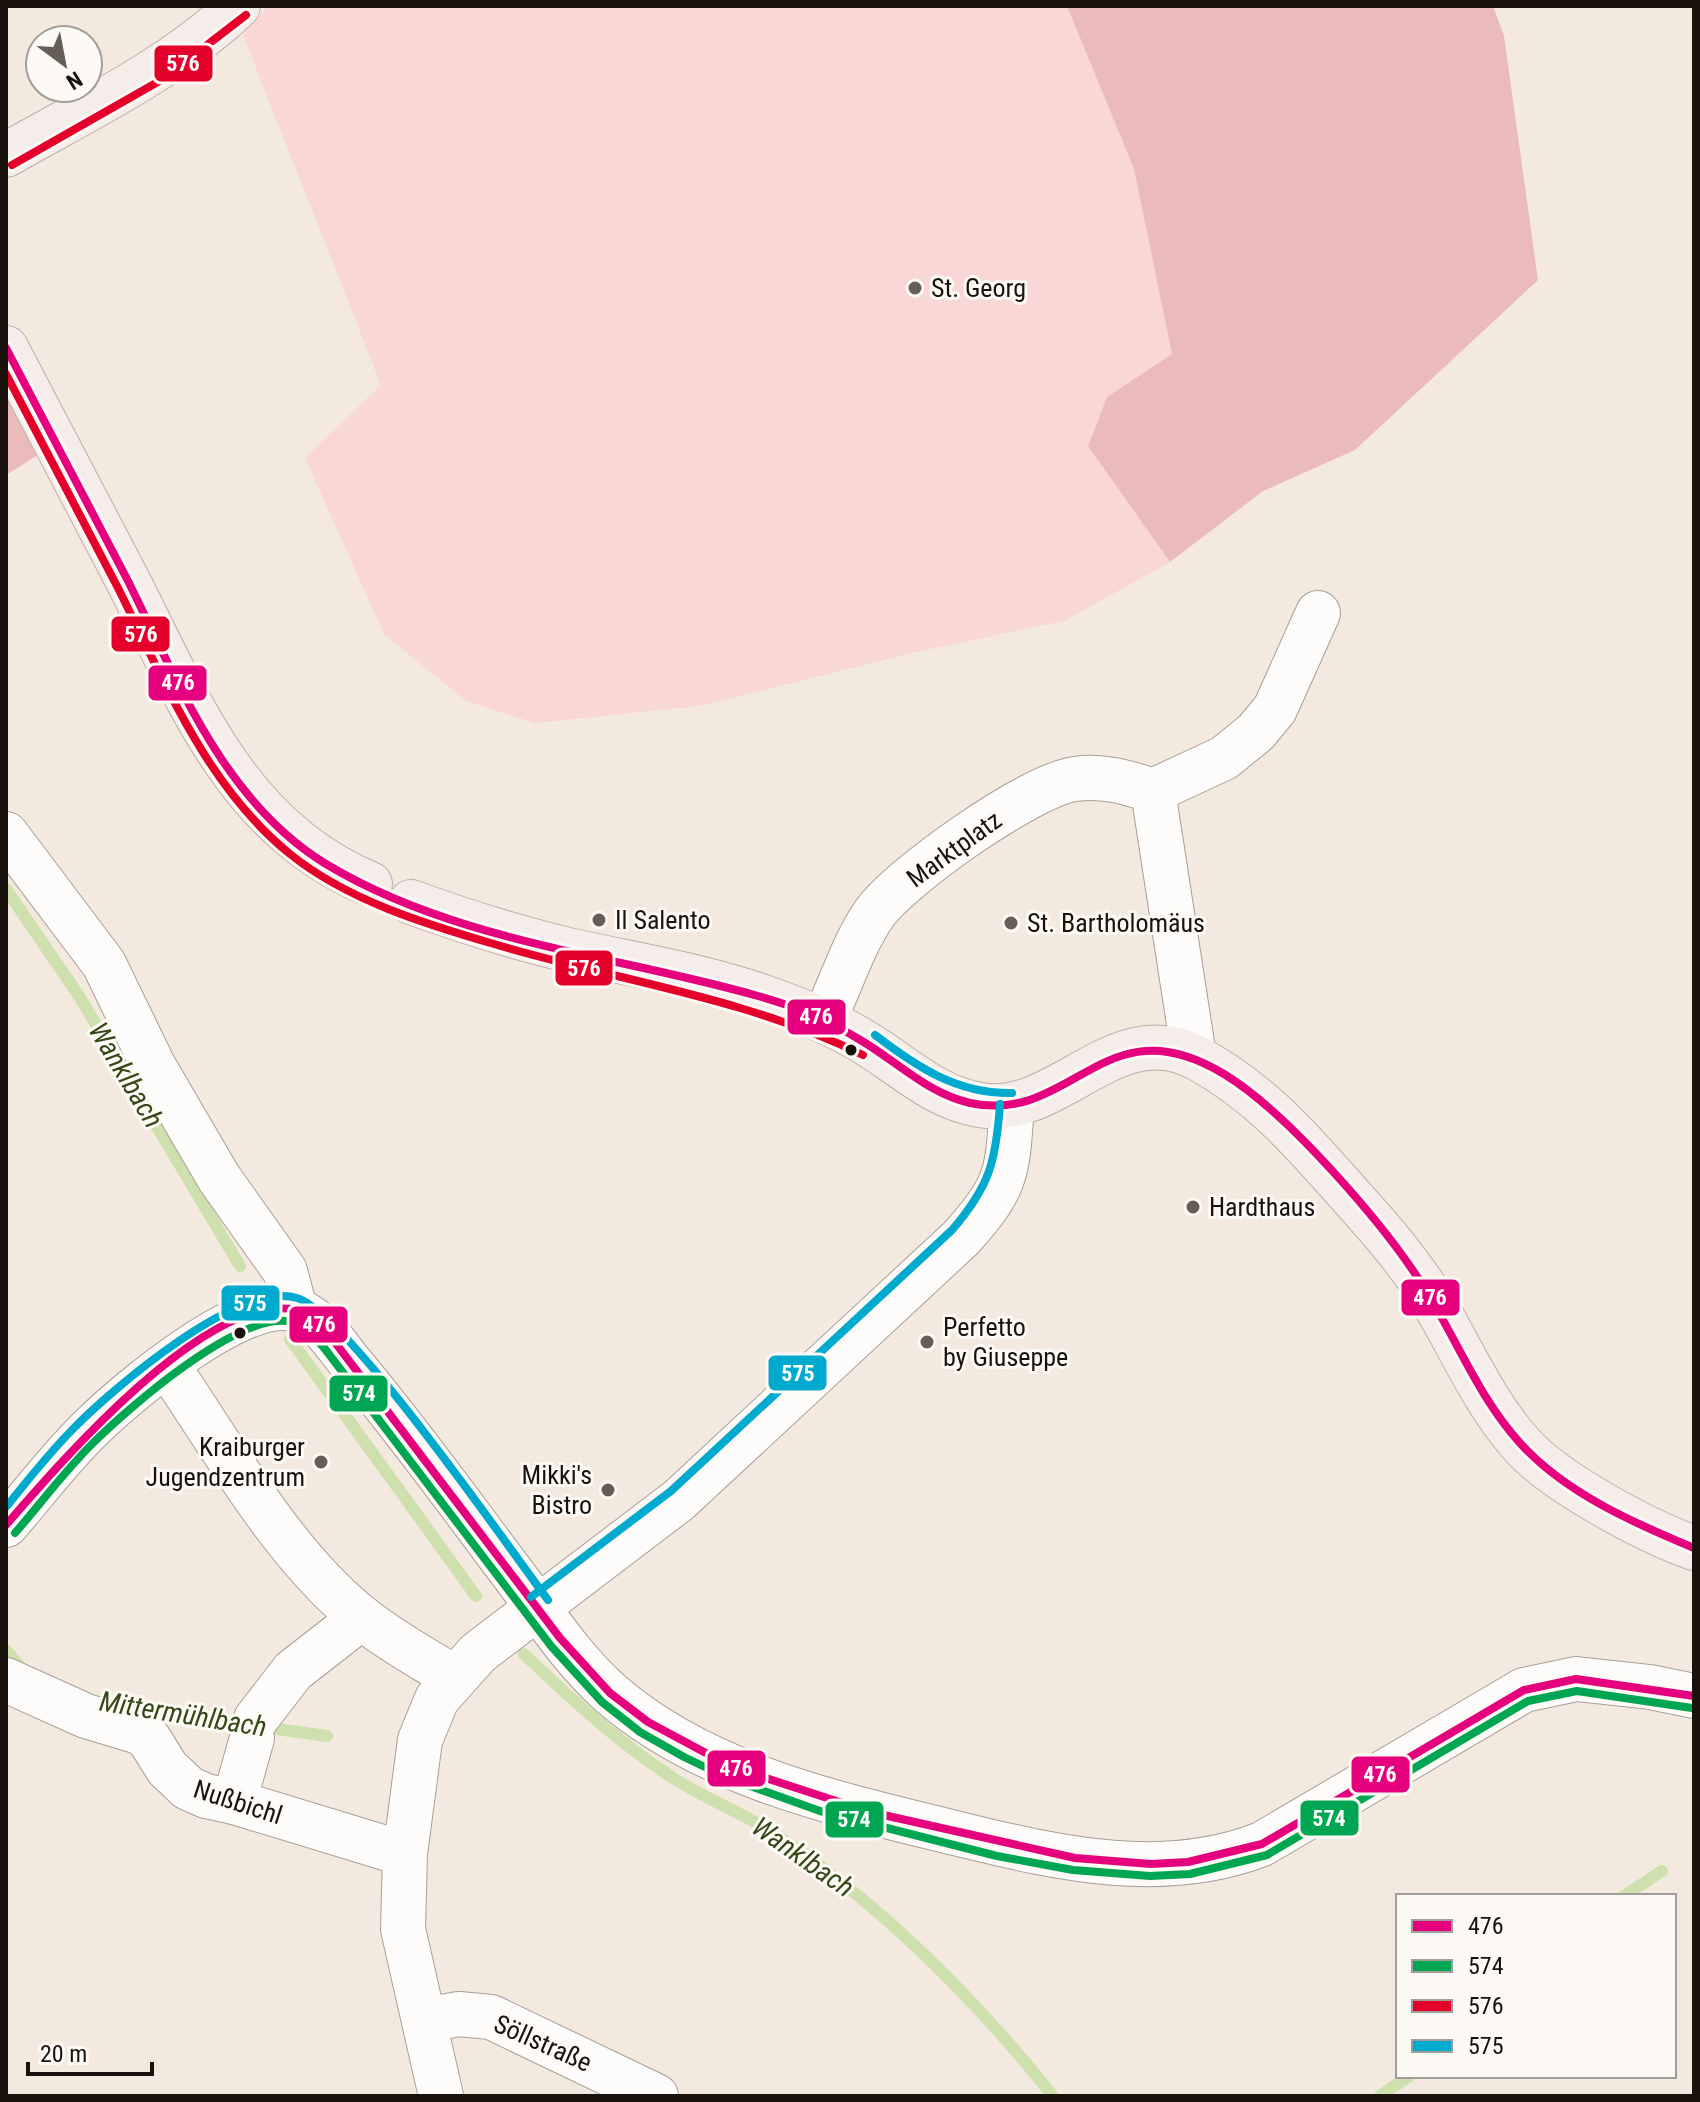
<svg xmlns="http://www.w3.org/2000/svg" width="1700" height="2102" viewBox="0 0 1700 2102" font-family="'Roboto Condensed',sans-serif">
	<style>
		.green { fill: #f8d7d5 }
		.forest { fill: #ebbbbc }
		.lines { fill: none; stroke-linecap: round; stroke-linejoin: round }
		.stream { stroke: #cde0ad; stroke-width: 12 }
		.minor-casing { stroke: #a79f97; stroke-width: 46 }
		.major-casing { stroke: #beafa6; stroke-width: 46 }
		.minor { stroke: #fdfcfa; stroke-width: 44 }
		.major { stroke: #f5edea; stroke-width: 44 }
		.bus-1-casing { stroke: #fdf9f5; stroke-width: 14 }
		.bus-2-casing { stroke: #fdf9f5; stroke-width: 14 }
		.bus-3-casing { stroke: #fdf9f5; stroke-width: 14 }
		.bus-4-casing { stroke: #fdf9f5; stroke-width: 14 }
		.bus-1 { stroke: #e5007d; stroke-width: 8 }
		.bus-2 { stroke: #00a651; stroke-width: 8 }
		.bus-3 { stroke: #e4002b; stroke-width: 8 }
		.bus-4 { stroke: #00a9ce; stroke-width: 8 }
		.poi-dot { fill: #665e56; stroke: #fdf9f5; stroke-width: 3 }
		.bus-dot { fill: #1a130d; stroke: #fdf9f5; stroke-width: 3 }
		.labels { text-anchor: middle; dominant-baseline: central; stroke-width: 6; stroke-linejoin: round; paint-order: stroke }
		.poi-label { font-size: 26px; fill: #1a130d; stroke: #fdf9f5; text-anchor: start }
		.street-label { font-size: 26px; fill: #1a130d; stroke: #fdf9f5 }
		.water-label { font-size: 28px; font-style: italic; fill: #344818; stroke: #fdf9f5 }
		.line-badge { stroke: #fdf9f5; stroke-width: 3 }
		.badge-label { font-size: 22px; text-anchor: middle; font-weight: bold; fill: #fff }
	</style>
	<rect width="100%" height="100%" fill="#f4e9de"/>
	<!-- green -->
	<path class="green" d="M267,6H1067L1134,169L1172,354L1107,397L1088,446L1170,562L1064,621L925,650L698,706L535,723L466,701L384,634L305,458L381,385L243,35Z"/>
	<!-- forest -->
	<g class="forest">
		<path d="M1067,6H1493L1504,36L1538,280L1355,450L1263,491L1170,562L1088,446L1107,397L1172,354L1134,169Z"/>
		<path d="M6,396L38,455L6,475Z"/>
	</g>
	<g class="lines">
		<!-- stream -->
		<g class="stream">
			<path d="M6,889L79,996L240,1266"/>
			<path d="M290,1339L476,1596"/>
			<path d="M6,1650L22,1669"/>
			<path d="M524,1654C571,1699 618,1742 673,1778C707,1800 746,1814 780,1837C883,1907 976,2000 1053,2096"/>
			<path d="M132,1709L327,1736"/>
			<path d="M1624,1896L1662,1871"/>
			<path d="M1380,2096L1409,2076"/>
		</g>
		<!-- minor casing -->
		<g class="minor-casing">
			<g id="minor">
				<path d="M1153,791L1194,1056"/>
				<path d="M6,834L104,964L153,1065L219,1178L285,1271L295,1309"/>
				<path d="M824,1019C841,985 852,946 874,914C900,877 1030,785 1075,779C1102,775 1127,782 1153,791L1224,758L1256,732L1275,709L1318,613"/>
				<path d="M167,1365C223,1447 283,1555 361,1617C389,1640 423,1658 453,1677"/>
				<path d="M6,1525C35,1492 62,1455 94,1425C129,1391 241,1297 292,1309C319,1315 337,1347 354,1367C411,1435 463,1508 516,1578C546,1618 573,1660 610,1693C706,1777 842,1805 963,1835C1061,1859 1165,1882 1262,1844L1524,1690L1576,1679L1650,1687L1694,1696"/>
				<path d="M6,1680L86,1716L139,1732L149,1739L167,1768L188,1788L206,1796L234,1802L405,1854"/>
				<path d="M256,1719L293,1671L361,1618"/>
				<path d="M234,1802L252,1738"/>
				<path d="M425,2020L459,2014L491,2017L656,2096"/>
				<path d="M441,2096L403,1929L405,1854L420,1740L437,1699L478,1653L679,1500L961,1238C1009,1185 1007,1173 1012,1105"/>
			</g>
		</g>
		<!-- major casing -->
		<g class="major-casing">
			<g id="major">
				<path d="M6,155C85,110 172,69 238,6"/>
				<path d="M6,348C46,425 87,502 127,579C189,700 236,828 370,884"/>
				<path d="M411,902C463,921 514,937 568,950C635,965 707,976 772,1000C804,1012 835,1024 864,1042C903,1065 933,1097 980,1105C1059,1119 1116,1013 1199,1059C1263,1095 1301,1140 1349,1194C1375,1223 1401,1252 1423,1285C1456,1336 1480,1398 1521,1444C1554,1482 1646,1531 1694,1548"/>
			</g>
		</g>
		<!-- minor -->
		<use href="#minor" class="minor"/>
		<!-- major -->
		<use href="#major" class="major"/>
		<!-- bus-1 casing -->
		<g class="bus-1-casing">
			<g id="bus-1">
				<path d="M6,348C46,425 87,502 127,579C178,681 223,801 326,864C455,942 615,955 758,996C795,1006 830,1021 862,1041C897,1062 929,1094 970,1103C1074,1125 1103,1001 1224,1074C1287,1112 1386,1226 1425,1289C1457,1340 1479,1398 1520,1443C1565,1493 1634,1523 1694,1548"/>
				<path d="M6,1525C59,1464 202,1297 291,1309C309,1312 323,1328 334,1341L560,1638L610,1693L648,1722L732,1767L870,1812L1075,1858L1151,1864L1188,1862L1262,1844L1524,1690L1576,1679L1694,1696"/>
			</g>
		</g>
		<!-- bus-2 casing -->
		<g class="bus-2-casing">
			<path id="bus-2" d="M15,1533C41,1503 64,1472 92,1444C127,1409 241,1309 292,1322C306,1325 316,1339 325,1349L551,1646L602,1702L640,1732L684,1757L728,1778L820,1811L997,1856L1073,1870L1150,1876L1190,1874L1267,1855L1528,1701L1577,1691L1692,1708"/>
		</g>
		<!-- bus-3 casing -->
		<g class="bus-3-casing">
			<g id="bus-3">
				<path d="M12,165L163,79L246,15"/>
				<path d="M6,374C43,445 81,516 118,588C165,682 206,786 290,854C347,900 425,924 494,944C618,981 745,997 863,1055"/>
			</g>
		</g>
		<!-- bus-4 casing -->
		<g class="bus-4-casing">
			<g id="bus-4">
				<path d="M875,1035C917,1067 957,1094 1012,1093"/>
				<path d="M6,1507C28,1480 49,1453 73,1429C112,1389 239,1280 297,1298C346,1312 508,1547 548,1600"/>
				<path d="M531,1597L671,1491L952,1230C990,1186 996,1161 1000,1104"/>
			</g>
		</g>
		<!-- bus-1 -->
		<use href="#bus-1" class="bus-1"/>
		<!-- bus-2 -->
		<use href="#bus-2" class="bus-2"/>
		<!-- bus-3 -->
		<use href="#bus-3" class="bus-3"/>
		<!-- bus-4 -->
		<use href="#bus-4" class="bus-4"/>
	</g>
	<!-- markers -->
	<g class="poi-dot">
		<circle cx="915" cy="288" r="8"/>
		<circle cx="599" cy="920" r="8"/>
		<circle cx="1011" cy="923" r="8"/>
		<circle cx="1193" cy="1207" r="8"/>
		<circle cx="927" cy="1342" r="8"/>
		<circle cx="321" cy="1462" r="8"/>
		<circle cx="608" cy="1490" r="8"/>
	</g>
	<g class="bus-dot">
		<circle cx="851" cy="1050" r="7"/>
		<circle cx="240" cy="1333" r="7"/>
	</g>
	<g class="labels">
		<!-- poi labels -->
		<g class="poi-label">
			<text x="931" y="288">St. Georg</text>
			<text x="615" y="920">Il Salento</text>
			<text x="1027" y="923">St. Bartholomäus</text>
			<text x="1209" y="1207">Hardthaus</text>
			<text x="943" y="1327">Perfetto<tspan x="943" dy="30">by Giuseppe</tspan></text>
			<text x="305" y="1447" text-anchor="end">Kraiburger<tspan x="305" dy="30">Jugendzentrum</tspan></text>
			<text x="592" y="1475" text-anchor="end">Mikki's<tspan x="592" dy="30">Bistro</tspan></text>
		</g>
		<!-- street labels -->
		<g class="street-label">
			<text transform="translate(954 849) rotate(-36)">Marktplatz</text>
			<text transform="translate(238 1802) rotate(18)">Nußbichl</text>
			<text transform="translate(543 2043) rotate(24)">Söllstraße</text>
		</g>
		<!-- water labels -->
		<g class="water-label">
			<text transform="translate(126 1075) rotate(59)">Wanklbach</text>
			<text transform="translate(183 1714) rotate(9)">Mittermühlbach</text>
			<text transform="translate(803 1857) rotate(35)">Wanklbach</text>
		</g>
	</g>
	<g class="line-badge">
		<rect x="153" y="44" width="61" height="39" rx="8" fill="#e4002b"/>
		<rect x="110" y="615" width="61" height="38" rx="8" fill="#e4002b"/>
		<rect x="147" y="664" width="61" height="38" rx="8" fill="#e5007d"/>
		<rect x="554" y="949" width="60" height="38" rx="8" fill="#e4002b"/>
		<rect x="786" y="998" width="61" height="38" rx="8" fill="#e5007d"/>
		<rect x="1400" y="1278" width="61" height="39" rx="8" fill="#e5007d"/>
		<rect x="220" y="1284" width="61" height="38" rx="8" fill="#00a9ce"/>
		<rect x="288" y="1305" width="61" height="39" rx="8" fill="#e5007d"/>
		<rect x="767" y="1354" width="61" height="38" rx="8" fill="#00a9ce"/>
		<rect x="328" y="1374" width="61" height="39" rx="8" fill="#00a651"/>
		<rect x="706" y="1749" width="61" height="39" rx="8" fill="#e5007d"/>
		<rect x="1350" y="1755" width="61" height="39" rx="8" fill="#e5007d"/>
		<rect x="1299" y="1799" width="61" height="38" rx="8" fill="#00a651"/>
		<rect x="824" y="1800" width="61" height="39" rx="8" fill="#00a651"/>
	</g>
	<g class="badge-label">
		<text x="183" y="71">576</text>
		<text x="141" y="642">576</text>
		<text x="178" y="690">476</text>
		<text x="584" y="976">576</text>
		<text x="816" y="1024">476</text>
		<text x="1430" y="1305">476</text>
		<text x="250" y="1311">575</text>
		<text x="319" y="1332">476</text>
		<text x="798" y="1381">575</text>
		<text x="359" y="1401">574</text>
		<text x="736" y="1776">476</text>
		<text x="1380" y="1782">476</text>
		<text x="1329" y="1826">574</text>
		<text x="854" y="1827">574</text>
	</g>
	<!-- border -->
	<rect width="1700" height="2102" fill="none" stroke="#1a130d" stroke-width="16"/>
	<!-- legend -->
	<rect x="1396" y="1894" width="280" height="184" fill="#fdf9f5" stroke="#a29d98" stroke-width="2"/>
	<rect x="1412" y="1920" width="40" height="12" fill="#e5007d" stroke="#a29d98" stroke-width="2"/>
	<text x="1468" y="1934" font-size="24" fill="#1a130d">476</text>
	<rect x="1412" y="1960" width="40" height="12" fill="#00a651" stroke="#a29d98" stroke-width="2"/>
	<text x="1468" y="1974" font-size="24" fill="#1a130d">574</text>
	<rect x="1412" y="2000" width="40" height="12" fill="#e4002b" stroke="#a29d98" stroke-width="2"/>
	<text x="1468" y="2014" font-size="24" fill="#1a130d">576</text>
	<rect x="1412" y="2040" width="40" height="12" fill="#00a9ce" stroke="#a29d98" stroke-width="2"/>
	<text x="1468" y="2054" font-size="24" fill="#1a130d">575</text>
	<!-- north arrow -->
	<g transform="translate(64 64) rotate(148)"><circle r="38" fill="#fdf9f5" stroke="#a29d98" stroke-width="2"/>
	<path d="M0-6L14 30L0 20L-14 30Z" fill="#665e56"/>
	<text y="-12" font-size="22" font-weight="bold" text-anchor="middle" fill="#1a130d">N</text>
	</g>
	<!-- scale -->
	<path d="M28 2062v12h124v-12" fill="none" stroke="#1a130d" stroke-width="4"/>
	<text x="40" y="2062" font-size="24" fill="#1a130d" stroke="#fdf9f5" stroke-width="6" paint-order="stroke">20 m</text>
</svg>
